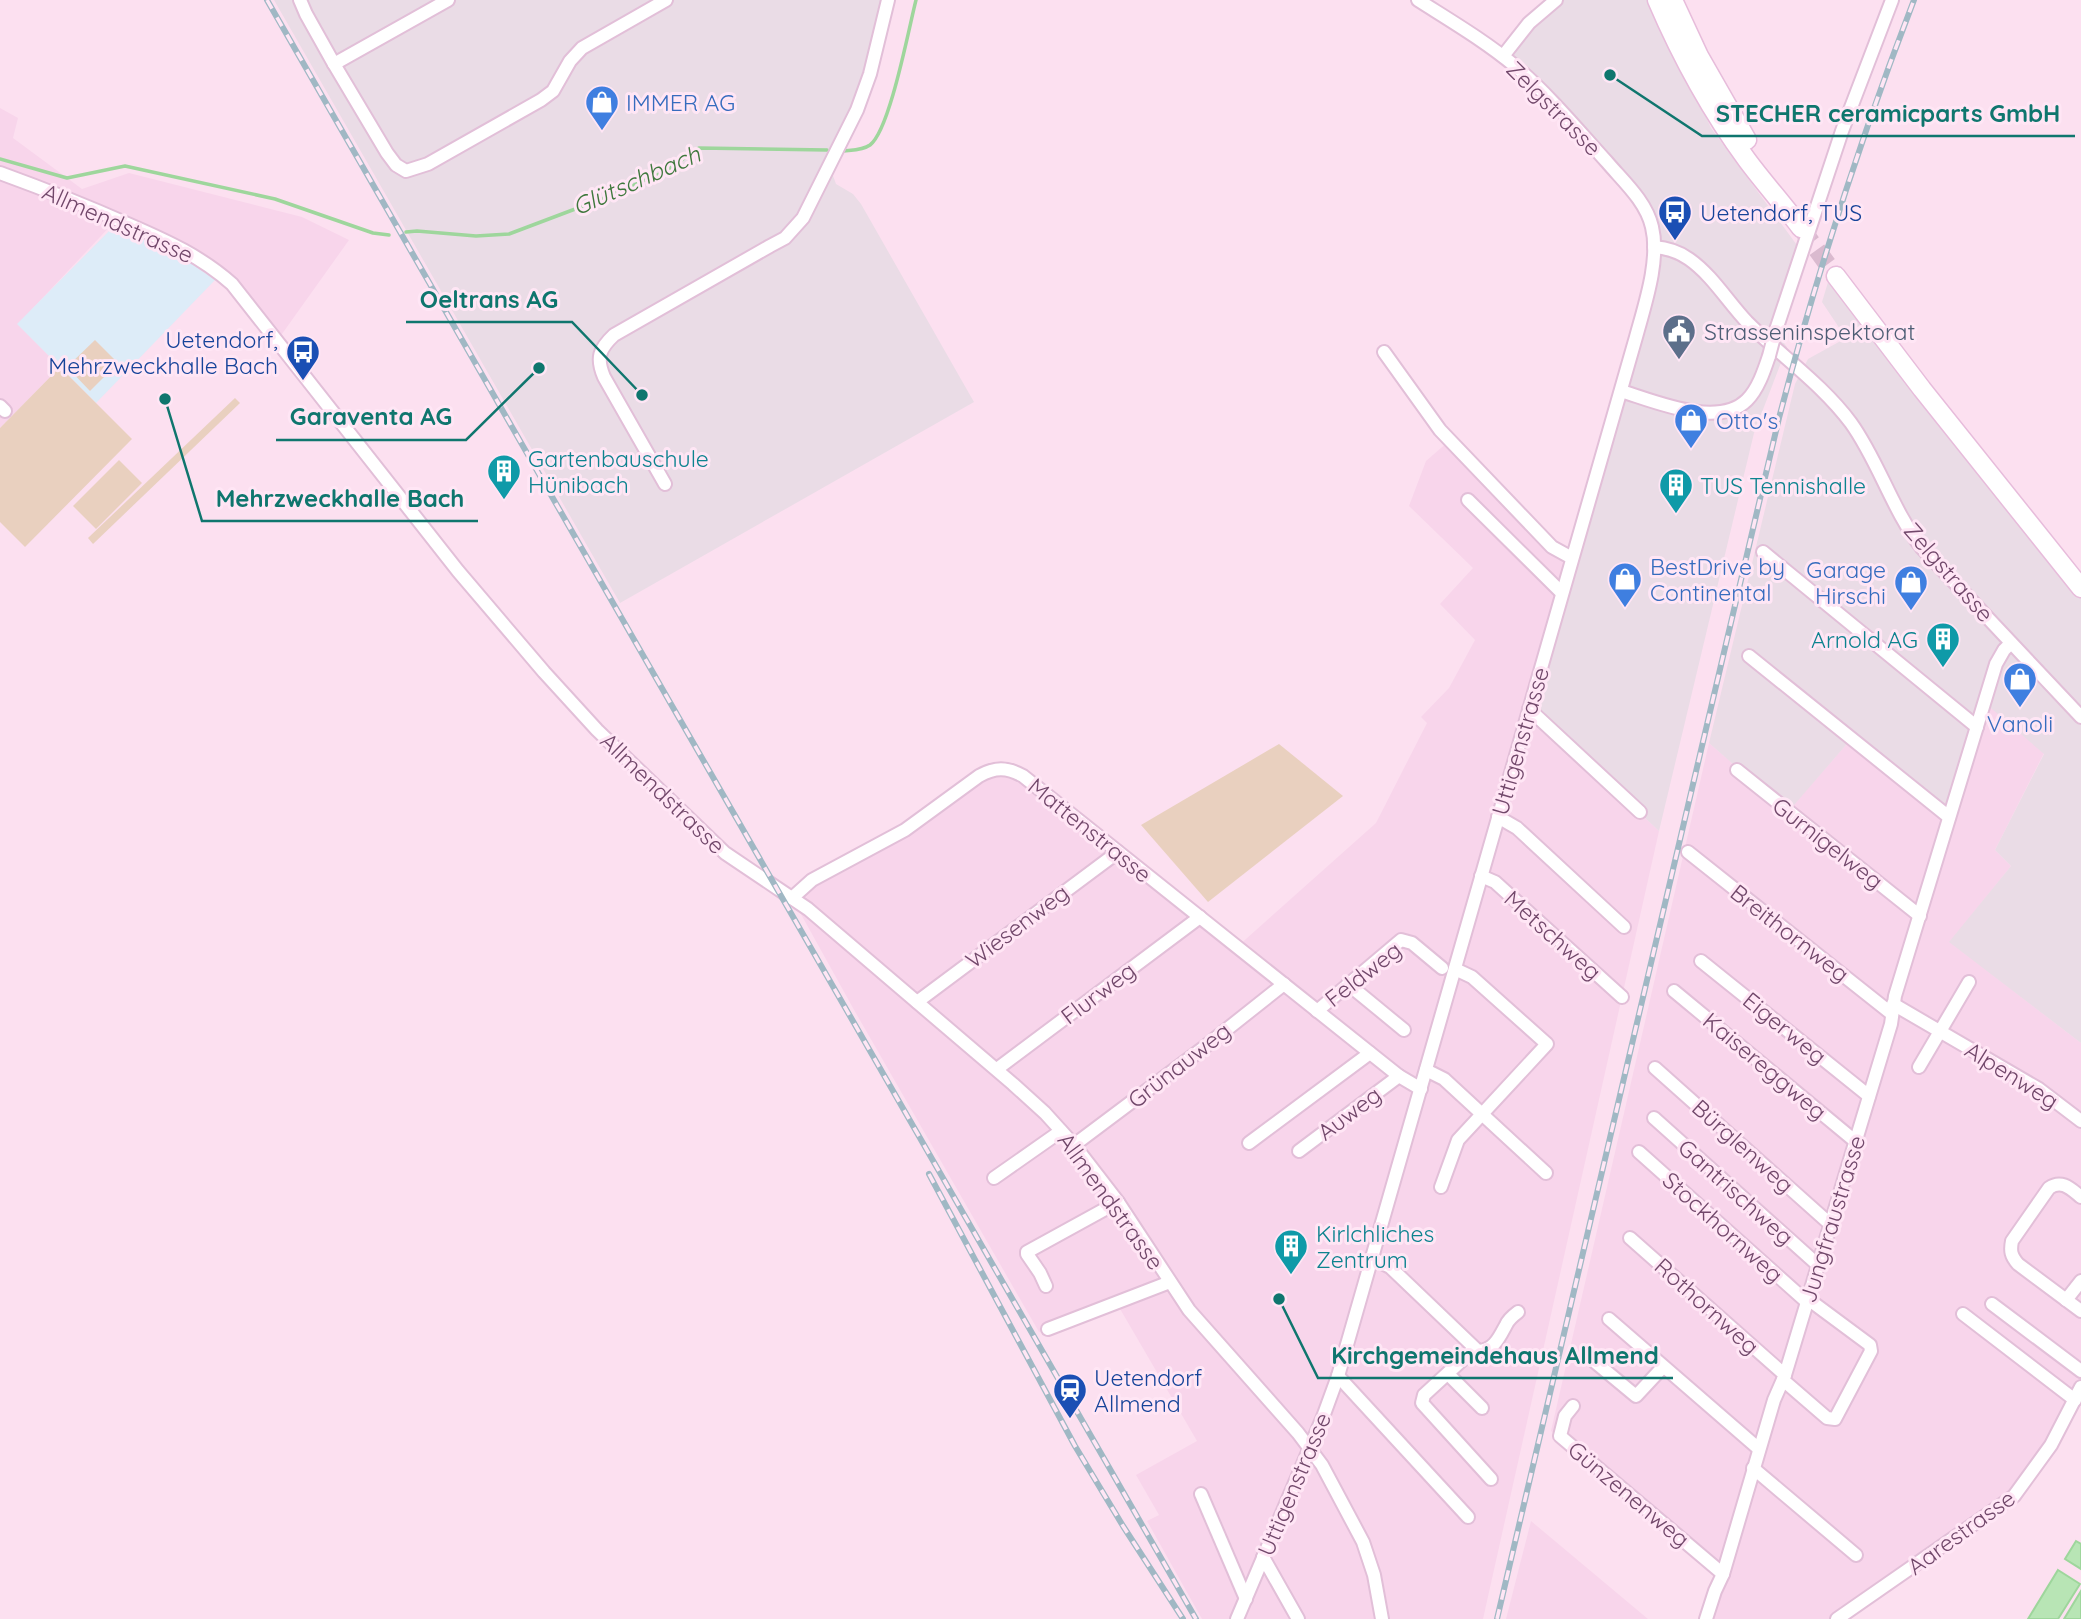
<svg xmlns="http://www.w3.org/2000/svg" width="2081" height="1619" viewBox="0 0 2081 1619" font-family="Quicksand,sans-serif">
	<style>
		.residential { fill: #f8d5eb }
		.industrial { fill: #eadce6 }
		.education { fill: #ddecf8 }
		.green { fill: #e9d0bf }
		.water { fill: #b8e5b5; stroke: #9ed69c; stroke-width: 2 }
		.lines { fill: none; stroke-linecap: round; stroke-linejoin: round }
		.stream { stroke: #9ed69c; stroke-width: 3.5 }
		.secondary-tunnel { stroke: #dabacf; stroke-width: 18; stroke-dasharray: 18 9; stroke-linecap: butt }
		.minor-casing { stroke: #e2bfd8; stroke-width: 16 }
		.secondary-casing { stroke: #e7bcdb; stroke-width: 21 }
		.minor { stroke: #fff; stroke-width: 12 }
		.secondary { stroke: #fff; stroke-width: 18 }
		.rail-casing { stroke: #a0b8c4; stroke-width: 6 }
		.rail { stroke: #ffe6f5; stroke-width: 3.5; stroke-dasharray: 10; stroke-linecap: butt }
		.minor-bridge-casing { stroke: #e2bfd8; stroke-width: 16; stroke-linecap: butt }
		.minor-bridge { stroke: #fff; stroke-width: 12 }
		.labels { text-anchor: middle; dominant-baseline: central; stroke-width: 6; stroke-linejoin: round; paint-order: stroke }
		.shop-label { font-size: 23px; fill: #366cbe; stroke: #ffe6f5; text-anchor: start }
		.street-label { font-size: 23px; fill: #72486b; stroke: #ffe6f5 }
		.transit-label { font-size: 23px; fill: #164399; stroke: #ffe6f5; text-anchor: start }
		.service-label { font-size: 23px; fill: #4e5e75; stroke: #ffe6f5; text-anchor: start }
		.culture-label { font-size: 23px; fill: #0d838f; stroke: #ffe6f5; text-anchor: start }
		.water-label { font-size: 24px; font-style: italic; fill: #3e783c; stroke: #ffe6f5 }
		.leader { fill: none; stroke: #0f766e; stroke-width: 2.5 }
		.callout-dot { fill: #0f766e; stroke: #ffe6f5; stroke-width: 2.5 }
		.callout-label { font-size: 24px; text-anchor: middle; font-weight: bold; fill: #0f766e; stroke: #ffe6f5; stroke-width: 6; stroke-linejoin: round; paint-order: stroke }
	</style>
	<rect width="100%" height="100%" fill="#fce0f0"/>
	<!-- residential -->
	<g class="residential">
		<path d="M0,108L18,118L13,138L82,189L129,173L302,217L349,240L277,341L232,284L117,219L18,324L60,367L0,428Z"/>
		<path d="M1449,441L1552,547L1572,558L1529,709L1659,831L1483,1619H1202L1147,1521L1159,1515L1136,1475L1197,1441L1116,1302L1039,1332L853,1008L792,898L888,840L979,776L1012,770L1237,947L1376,823L1427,723L1421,717L1449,688L1475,640L1440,604L1473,568L1409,506L1426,461Z"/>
		<path d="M1985,702L2044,753L1995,850L2011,866L1950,942L2081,1043V1387L2026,1483L1837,1619H1706L1723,1574L1551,1431L1709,743L1788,811L1852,738Z"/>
		<path d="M1531,1521L1648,1619H1506Z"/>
	</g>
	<!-- industrial -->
	<g class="industrial">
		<path d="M274,0H893L832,173L836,184L853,194L861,204L974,402L620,603Z"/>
		<path d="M1556,0H1651L1711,128L1802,252L1776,333L1787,347L1754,433L1659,831L1529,709L1653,261L1646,210L1503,56Z"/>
		<path d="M1829,279L2081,588V1043L1949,942L2011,866L1995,850L2044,754L1985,703L1949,817L1852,738L1788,812L1709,743L1795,384L1808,359L1846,338L1822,302Z"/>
	</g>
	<!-- education -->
	<path class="education" d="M114,226L179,255L215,280L96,403L17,324Z"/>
	<!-- green -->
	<g class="green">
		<path d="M95,340L118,363L90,391L67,367Z"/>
		<path d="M60,367L132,439L25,547L0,522V428Z"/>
		<path d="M235,398L240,403L93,544L88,538Z"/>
		<path d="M119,460L142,483L96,529L73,506Z"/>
		<path d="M1279,744L1343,796L1208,902L1141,825Z"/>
	</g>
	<!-- water -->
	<g class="water">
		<path d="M2076,1541L2081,1544V1569L2065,1559Z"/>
		<path d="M2058,1570L2080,1584L2058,1619H2028Z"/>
		<path d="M2081,1591V1619H2064Z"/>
	</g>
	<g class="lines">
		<!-- stream -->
		<g class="stream">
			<path d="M844,151C853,150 863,150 870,145C890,130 909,27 916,0"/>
			<path d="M0,159L67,178L125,166L275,199L373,233L389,235"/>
			<path d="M406,232L417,231L476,236L509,234L599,200L664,172L699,148L827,150"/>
		</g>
		<!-- secondary-tunnel -->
		<path class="secondary-tunnel" d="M1801,228L1836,276"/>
		<!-- minor casing -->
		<g class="minor-casing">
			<g id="minor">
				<path d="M300,0L306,14L334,64L387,153L396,165L406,171L428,164L541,100L553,91L570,61L582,48L666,0"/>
				<path d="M1503,56L1529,23L1556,0"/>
				<path d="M334,64L448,0"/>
				<path d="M0,173C44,189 87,206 130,225C167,241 202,257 232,284L458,571L544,672L597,730L725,853L808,909L1013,1084L1045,1113L1074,1145L1118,1202L1189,1310L1298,1433L1322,1465L1363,1542L1374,1575L1382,1619"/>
				<path d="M1654,247C1667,248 1678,251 1689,259C1712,275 1728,302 1747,322C1781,356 1822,384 1851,423C1879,462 1892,510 1922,548L2081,717"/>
				<path d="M1775,333L1842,131L1892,0"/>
				<path d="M1384,352L1440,430L1552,547L1572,558"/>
				<path d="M1621,391C1654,401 1718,429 1747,400C1758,389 1764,371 1769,356"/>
				<path d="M0,406L5,411"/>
				<path d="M665,484L604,377C596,358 599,349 614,335L770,246L785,238L803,218L857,110L870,74L888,0"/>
				<path d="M1468,500L1562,593"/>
				<path d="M1763,552L1977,727"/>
				<path d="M1749,656L1949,817"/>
				<path d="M1529,709L1640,812"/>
				<path d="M1737,770L1920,916"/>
				<path d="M1498,817L1517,828L1624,927"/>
				<path d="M1688,852L1892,1014"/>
				<path d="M1481,876L1495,882L1622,997"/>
				<path d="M792,898L812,880L905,830L979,776C995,767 1007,767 1023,776L1399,1076L1421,1089"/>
				<path d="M1701,961L1869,1096"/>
				<path d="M1348,984L1404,1030"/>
				<path d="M1674,991L1855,1141"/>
				<path d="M917,1002L1118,852"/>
				<path d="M1893,1004L2039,1089L2081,1121"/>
				<path d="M1317,1011L1401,940L1412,943L1442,968"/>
				<path d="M1919,1067L1969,982"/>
				<path d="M1655,1068L1830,1224"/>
				<path d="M997,1069L1200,917"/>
				<path d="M1426,1070L1444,1079L1546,1173"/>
				<path d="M1654,1118L1818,1265"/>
				<path d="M1249,1143L1370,1053"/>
				<path d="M1074,1145L1202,1049L1284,984"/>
				<path d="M1299,1151L1399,1076"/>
				<path d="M1639,1152L1807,1302"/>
				<path d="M994,1178L1061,1131"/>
				<path d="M1441,1187L1458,1140L1547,1044L1472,977L1455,969"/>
				<path d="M2081,1197C2071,1189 2062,1179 2049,1188L2012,1241C2010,1251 2011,1256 2018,1264L2081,1311"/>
				<path d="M1630,1238L1785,1375"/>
				<path d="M1372,1258L1390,1267L1478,1351C1494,1351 1500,1336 1506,1325C1508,1320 1514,1315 1518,1312"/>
				<path d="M1046,1286L1040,1273L1027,1254V1252L1118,1202"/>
				<path d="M2066,1300L2081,1281"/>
				<path d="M1992,1304L2081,1371"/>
				<path d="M1963,1314L2075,1400"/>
				<path d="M1609,1319L1759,1449"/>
				<path d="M1048,1329L1170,1282"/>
				<path d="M1474,1349L1424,1395L1422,1403L1491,1479"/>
				<path d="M1595,1362L1636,1396L1663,1367"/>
				<path d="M1448,1374L1482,1408"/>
				<path d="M1338,1376L1468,1517"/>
				<path d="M1783,1380L1827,1418L1835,1419L1871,1351L1870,1345L1808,1299"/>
				<path d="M1573,1406L1565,1416L1560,1436L1723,1574"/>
				<path d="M1753,1468L1856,1555"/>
				<path d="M1201,1494L1246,1599"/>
				<path d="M1263,1557L1298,1619"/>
				<path d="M1237,1619L1323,1417L1338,1376L1636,337C1645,304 1660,260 1652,227C1646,201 1623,181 1607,162C1577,129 1549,95 1515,66C1485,41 1451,21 1418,0"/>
				<path d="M1706,1619L1715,1591L1723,1574L1774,1400L1785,1375L1891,1024L1895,996L1996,664L2004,650L2011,643"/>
				<path d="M1837,1619L2014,1496L2051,1445L2081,1387"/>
			</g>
		</g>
		<!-- secondary casing -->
		<g class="secondary-casing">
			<g id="secondary">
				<path d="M1657,0C1681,56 1711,111 1747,160C1764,183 1784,205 1801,228"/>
				<path d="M1673,0L1699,56L1747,140"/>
				<path d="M1836,276L1922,389L2081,588"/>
			</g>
		</g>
		<!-- minor -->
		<use href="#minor" class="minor"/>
		<!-- secondary -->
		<use href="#secondary" class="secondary"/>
		<!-- rail casing -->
		<g class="rail-casing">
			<g id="rail">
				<path d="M267,0L1196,1619"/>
				<path d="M929,1174L1075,1446L1123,1526L1183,1619"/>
				<path d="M1497,1619L1779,418C1816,276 1861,137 1914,0"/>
			</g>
		</g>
		<!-- rail -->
		<use href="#rail" class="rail"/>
		<!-- minor-bridge casing -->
		<g class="minor-bridge-casing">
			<path id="minor-bridge" d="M1769,356L1775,333"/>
		</g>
		<!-- minor-bridge -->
		<use href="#minor-bridge" class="minor-bridge"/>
	</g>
	<!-- icons -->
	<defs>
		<g id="shop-pin" transform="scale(1.75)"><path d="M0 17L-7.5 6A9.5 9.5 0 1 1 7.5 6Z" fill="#3f7fe0" stroke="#ffe6f5"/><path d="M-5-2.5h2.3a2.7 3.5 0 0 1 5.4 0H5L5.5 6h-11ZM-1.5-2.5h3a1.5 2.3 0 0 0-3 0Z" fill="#fff"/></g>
		<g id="bus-pin" transform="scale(1.75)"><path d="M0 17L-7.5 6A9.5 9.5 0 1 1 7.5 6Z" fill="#1a4fb4" stroke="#ffe6f5"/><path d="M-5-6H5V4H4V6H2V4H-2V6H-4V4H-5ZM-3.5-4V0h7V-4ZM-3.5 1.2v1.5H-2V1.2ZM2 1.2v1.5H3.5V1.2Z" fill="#fff"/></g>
		<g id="civic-pin" transform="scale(1.75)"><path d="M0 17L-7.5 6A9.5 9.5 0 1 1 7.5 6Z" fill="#5c6f8a" stroke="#ffe6f5"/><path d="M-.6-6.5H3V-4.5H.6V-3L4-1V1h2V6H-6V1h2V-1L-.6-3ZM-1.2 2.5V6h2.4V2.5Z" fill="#fff"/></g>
		<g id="building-pin" transform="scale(1.75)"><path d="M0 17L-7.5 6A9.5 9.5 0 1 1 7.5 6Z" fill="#0f9aa8" stroke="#ffe6f5"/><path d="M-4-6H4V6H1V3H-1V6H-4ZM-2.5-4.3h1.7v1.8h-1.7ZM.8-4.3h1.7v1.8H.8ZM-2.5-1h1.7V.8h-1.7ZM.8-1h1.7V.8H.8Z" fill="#fff"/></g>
		<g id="station-pin" transform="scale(1.75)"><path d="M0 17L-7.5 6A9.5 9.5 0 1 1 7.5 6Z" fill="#1a4fb4" stroke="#ffe6f5"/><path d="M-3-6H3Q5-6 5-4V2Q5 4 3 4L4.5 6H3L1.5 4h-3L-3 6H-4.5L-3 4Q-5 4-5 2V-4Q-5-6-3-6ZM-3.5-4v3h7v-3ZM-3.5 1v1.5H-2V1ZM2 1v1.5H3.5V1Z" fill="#fff"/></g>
	</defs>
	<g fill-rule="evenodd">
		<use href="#shop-pin" x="602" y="102"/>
		<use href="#bus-pin" x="1675" y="212"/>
		<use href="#civic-pin" x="1679" y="331"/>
		<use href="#bus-pin" x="303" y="352"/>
		<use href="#shop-pin" x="1691" y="420"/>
		<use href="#building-pin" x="504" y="471"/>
		<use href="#building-pin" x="1676" y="485"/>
		<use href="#shop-pin" x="1625" y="579"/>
		<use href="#shop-pin" x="1911" y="582"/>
		<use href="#building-pin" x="1943" y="639"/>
		<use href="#shop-pin" x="2020" y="679"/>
		<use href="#building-pin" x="1291" y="1246"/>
		<use href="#station-pin" x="1070" y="1390"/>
	</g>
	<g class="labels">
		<!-- shop labels -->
		<g class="shop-label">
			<text x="626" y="102">IMMER AG</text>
			<text x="1716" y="420">Otto's</text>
			<text x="1650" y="566">BestDrive by<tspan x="1650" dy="26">Continental</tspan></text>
			<text x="1886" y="569" text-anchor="end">Garage<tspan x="1886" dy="26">Hirschi</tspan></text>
			<text x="2020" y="723" text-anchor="middle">Vanoli</text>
		</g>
		<!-- street labels -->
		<g class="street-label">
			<text transform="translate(1554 108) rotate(45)">Zelgstrasse</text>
			<text transform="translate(118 223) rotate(24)">Allmendstrasse</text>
			<text transform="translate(1949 572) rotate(49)">Zelgstrasse</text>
			<text transform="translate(1520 741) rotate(-74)">Uttigenstrasse</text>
			<text transform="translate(663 793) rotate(44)">Allmendstrasse</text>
			<text transform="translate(1090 830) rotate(39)">Mattenstrasse</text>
			<text transform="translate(1828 843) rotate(38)">Gurnigelweg</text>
			<text transform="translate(1017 926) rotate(-37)">Wiesenweg</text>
			<text transform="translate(1790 933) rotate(38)">Breithornweg</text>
			<text transform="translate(1553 935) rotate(42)">Metschweg</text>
			<text transform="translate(1363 974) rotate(-38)">Feldweg</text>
			<text transform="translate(1098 993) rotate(-37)">Flurweg</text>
			<text transform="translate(1785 1028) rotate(39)">Eigerweg</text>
			<text transform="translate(1179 1065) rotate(-38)">Grünauweg</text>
			<text transform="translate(1765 1066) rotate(40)">Kaisereggweg</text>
			<text transform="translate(2012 1075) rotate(32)">Alpenweg</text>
			<text transform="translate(1349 1113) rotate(-37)">Auweg</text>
			<text transform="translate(1743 1146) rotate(42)">Bürglenweg</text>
			<text transform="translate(1736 1192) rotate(42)">Gantrischweg</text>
			<text transform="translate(1111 1201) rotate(54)">Allmendstrasse</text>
			<text transform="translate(1832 1219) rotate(-73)">Jungfraustrasse</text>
			<text transform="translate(1723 1227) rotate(42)">Stockhornweg</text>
			<text transform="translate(1707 1306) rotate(42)">Rothornweg</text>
			<text transform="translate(1294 1484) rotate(-67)">Uttigenstrasse</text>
			<text transform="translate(1629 1494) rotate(40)">Günzenenweg</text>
			<text transform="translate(1961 1532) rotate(-36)">Aarestrasse</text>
		</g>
		<!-- transit labels -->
		<g class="transit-label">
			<text x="1700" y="212">Uetendorf, TUS</text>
			<text x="278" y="339" text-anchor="end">Uetendorf,<tspan x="278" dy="26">Mehrzweckhalle Bach</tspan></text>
			<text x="1094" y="1377">Uetendorf<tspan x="1094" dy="26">Allmend</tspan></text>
		</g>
		<!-- service labels -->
		<g class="service-label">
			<text x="1704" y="331">Strasseninspektorat</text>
		</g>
		<!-- culture labels -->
		<g class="culture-label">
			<text x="528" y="458">Gartenbauschule<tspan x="528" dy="26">Hünibach</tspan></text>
			<text x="1700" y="485">TUS Tennishalle</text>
			<text x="1918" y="639" text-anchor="end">Arnold AG</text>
			<text x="1316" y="1233">Kirlchliches<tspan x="1316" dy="26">Zentrum</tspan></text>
		</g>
		<!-- water labels -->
		<g class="water-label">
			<text transform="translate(636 180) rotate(-24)">Glütschbach</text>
		</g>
	</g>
	<!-- callouts -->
	<path class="leader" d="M1610 75L1702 136H2075M642 395L572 322H406M539 368L466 440H276M165 399L202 521H478M1279 1299L1318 1378H1673"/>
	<g class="callout-dot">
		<circle cx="1610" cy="75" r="7"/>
		<circle cx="642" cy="395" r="7"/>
		<circle cx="539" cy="368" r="7"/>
		<circle cx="165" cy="399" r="7"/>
		<circle cx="1279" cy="1299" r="7"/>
	</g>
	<g class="callout-label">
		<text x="1888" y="122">STECHER ceramicparts GmbH</text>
		<text x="489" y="308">Oeltrans AG</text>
		<text x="371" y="425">Garaventa AG</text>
		<text x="340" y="507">Mehrzweckhalle Bach</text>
		<text x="1495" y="1364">Kirchgemeindehaus Allmend</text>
	</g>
</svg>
